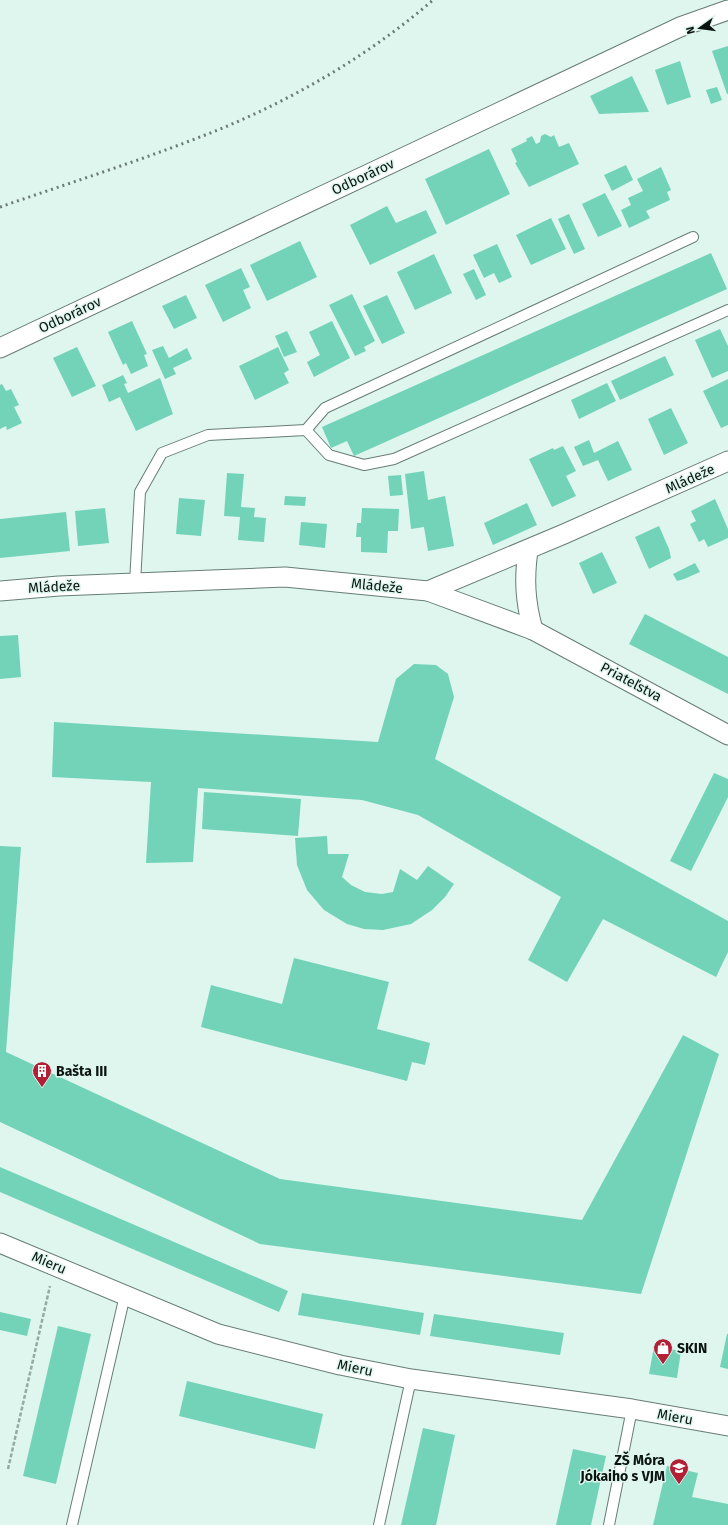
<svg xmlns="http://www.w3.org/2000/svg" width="728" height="1525" viewBox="0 0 728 1525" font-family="'Fira Sans',sans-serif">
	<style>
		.building { fill: #72d3b8 }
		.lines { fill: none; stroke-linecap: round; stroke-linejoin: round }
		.service-casing { stroke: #677d76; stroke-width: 12 }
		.minor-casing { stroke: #677d76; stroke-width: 21 }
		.path { stroke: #96a9a3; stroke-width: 2.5; stroke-dasharray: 4 2; stroke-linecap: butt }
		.service { stroke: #fff; stroke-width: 10 }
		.minor { stroke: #fff; stroke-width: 19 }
		.rail { stroke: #6c7b76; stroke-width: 3; stroke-dasharray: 2 4; stroke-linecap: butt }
		.labels { text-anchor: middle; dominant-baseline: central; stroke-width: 3; stroke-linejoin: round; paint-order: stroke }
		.street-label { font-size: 14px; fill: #0b1411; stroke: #def6ee }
		.poi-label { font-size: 14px; font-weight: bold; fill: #0b1411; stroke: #def6ee; text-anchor: start }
	</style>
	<rect width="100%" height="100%" fill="#def6ee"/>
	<!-- building -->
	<g class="building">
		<path d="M728,46V94H727L712,51Z"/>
		<path d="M680,61L691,97L667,105L655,70Z"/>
		<path d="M632,76L649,112L599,114L590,96Z"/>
		<path d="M717,87L722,100L711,104L706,90Z"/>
		<path d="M545,134L551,137L554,135L559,147L569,143L579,164L529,187L515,163L517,162L511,149L527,141L526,139L532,136L536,144L540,142L541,136Z"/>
		<path d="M489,149L510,194L446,225L425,179Z"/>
		<path d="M626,165L633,180L612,191L604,175Z"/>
		<path d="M661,167L671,190L667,192L670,200L646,211L650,218L629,228L621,210L631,205L628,198L643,191L637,179Z"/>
		<path d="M605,193L622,226L598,237L582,204Z"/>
		<path d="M387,206L396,223L426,210L437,233L370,265L350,225Z"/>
		<path d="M569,214L585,249L574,254L558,219Z"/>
		<path d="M551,218L566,249L531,265L516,235Z"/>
		<path d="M300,241L317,277L267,301L250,265Z"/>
		<path d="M497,244L512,277L499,283L494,273L484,278L473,255Z"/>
		<path d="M711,253L727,289L354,456L347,441L331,448L322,427Z"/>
		<path d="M434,254L452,293L415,310L397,272Z"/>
		<path d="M241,268L250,287L243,290L251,308L223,322L205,285Z"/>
		<path d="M474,269L486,295L476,300L463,274Z"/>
		<path d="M352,294L375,341L364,347L366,351L355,356L329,305Z"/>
		<path d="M186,295L197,318L174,329L162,306Z"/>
		<path d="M387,295L405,333L382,344L363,306Z"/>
		<path d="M132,321L147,354L144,355L148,366L131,374L126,363L123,365L108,332Z"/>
		<path d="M332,321L350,358L314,377L307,362L320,355L309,332Z"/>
		<path d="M720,329L728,346V371L712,378L695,340Z"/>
		<path d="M287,331L297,352L284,357L275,336Z"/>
		<path d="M163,346L169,358L187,348L192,359L173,368L176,374L165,379L152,350Z"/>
		<path d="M77,347L96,386L72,397L53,358Z"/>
		<path d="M278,347L289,370L284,373L289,383L255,400L239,366Z"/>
		<path d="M665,356L674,375L620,400L611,381Z"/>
		<path d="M123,375L127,383L124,384L128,393L160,378L173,414L136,431L120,397L109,402L102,385Z"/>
		<path d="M728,379V425L721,428L703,391Z"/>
		<path d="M607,383L616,401L579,419L571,400Z"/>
		<path d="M2,384L6,391L11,389L19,405L14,407L22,423L7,430L6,426L0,429V385Z"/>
		<path d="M671,408L688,443L664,455L648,419Z"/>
		<path d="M589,440L594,453L618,441L632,470L608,481L598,460L583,466L574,447Z"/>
		<path d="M563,446L576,471L566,476L576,496L552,507L529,459L553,448L554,450Z"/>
		<path d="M424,471L428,500L445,496L454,546L428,551L424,527L411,529L405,474Z"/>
		<path d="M227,473L244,474L241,507L255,508L254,517L266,518L264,542L238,540L240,517L224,516Z"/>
		<path d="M401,475L403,495L390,496L388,476Z"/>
		<path d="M285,496L306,497L305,506L284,505Z"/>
		<path d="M179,498L205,500L201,536L176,534Z"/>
		<path d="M715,499L728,529V538L708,547L704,539L699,542L690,524L696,521L691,511Z"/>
		<path d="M527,503L537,525L493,545L484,523Z"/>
		<path d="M105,508L109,543L78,546L75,511Z"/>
		<path d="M362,508L399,509L398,531H388L387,553L361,552V537H356L357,523H361Z"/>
		<path d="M66,512L70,551L0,558V519Z"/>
		<path d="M301,522L327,524L325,548L299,545Z"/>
		<path d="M659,526L669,549L671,558L649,569L635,537Z"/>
		<path d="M602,552L617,583L593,594L579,563Z"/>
		<path d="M695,563L700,572L684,579L677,581L673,574Z"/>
		<path d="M645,614L728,657V694L629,644Z"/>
		<path d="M18,635L21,677L0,679V636Z"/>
		<path d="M414,664L436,665L448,674L454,697L435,759L728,921V952L716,977L603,919L567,982L528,960L561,897L418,815L362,800L198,788L193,862L146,863L151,782L52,777L54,722L378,742L396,679Z"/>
		<path d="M714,773L728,779V797L691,871L670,861Z"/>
		<path d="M204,792L301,799L298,836L202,829Z"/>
		<path d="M327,836L328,854H349L342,877L351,885L365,892L382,894L393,892L400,869L417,880L428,866L454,884L445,897L432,910L411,924L383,930L364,929L347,924L324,910L307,890L297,865L295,838Z"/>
		<path d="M0,846L21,847L6,1052L280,1179L582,1220L683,1035L719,1054L641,1294L260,1244L0,1122Z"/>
		<path d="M294,958L389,982L377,1029L430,1043L425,1065L412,1062L407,1081L201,1027L211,985L282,1004Z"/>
		<path d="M0,1167L288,1291L279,1312L0,1192Z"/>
		<path d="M302,1293L424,1313L420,1335L298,1315Z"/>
		<path d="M0,1312L31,1319L27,1336L0,1330Z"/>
		<path d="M434,1314L564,1333L560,1355L430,1336Z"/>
		<path d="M58,1326L91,1334L56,1484L23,1476Z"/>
		<path d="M727,1334H728V1369L720,1367Z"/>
		<path d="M654,1346L681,1351L677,1378L649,1374Z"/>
		<path d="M187,1381L323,1414L315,1449L179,1416Z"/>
		<path d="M423,1428L455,1435L436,1525H401Z"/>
		<path d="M573,1449L606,1456L591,1525H556Z"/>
		<path d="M667,1466L698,1473L692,1497L728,1504V1525H653Z"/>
	</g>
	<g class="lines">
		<!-- service casing -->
		<g class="service-casing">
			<g id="service">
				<path d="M306,430L329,455L364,465L394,459L728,310"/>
				<path d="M135,583L140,492L162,453L208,435L306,430L325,408L693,237"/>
				<path d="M72,1525L125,1295"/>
				<path d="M379,1525L411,1379"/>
				<path d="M609,1525L632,1409"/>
			</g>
		</g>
		<!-- minor casing -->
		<g class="minor-casing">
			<g id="minor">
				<path d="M0,348L680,27L728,10"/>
				<path d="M528,550C524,579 525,601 533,630"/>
				<path d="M0,591L59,586L285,577L428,591L564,534L728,461"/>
				<path d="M428,591L533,630L728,735"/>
				<path d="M0,1243L218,1334L340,1365L411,1379L632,1409L728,1426"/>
			</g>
		</g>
		<!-- path -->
		<path class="path" d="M8,1469L50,1286"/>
		<!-- service -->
		<use href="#service" class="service"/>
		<!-- minor -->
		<use href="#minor" class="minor"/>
		<!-- rail -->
		<path class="rail" d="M0,207C75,181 152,157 225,127C299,96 372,53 433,0"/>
	</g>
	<!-- icons -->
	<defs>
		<g id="building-pin" transform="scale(1)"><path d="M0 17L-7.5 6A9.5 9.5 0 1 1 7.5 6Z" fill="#b32035" stroke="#def6ee"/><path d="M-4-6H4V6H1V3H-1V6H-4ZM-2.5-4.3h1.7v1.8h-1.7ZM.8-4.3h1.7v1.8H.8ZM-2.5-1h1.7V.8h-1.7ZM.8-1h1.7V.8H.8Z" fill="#fff"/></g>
		<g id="shop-pin" transform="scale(1)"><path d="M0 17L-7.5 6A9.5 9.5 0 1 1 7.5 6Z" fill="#b32035" stroke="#def6ee"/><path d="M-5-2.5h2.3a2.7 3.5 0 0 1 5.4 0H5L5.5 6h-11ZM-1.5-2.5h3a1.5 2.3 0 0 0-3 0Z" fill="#fff"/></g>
		<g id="school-pin" transform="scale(1)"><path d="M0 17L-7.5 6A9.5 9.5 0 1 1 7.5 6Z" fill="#b32035" stroke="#def6ee"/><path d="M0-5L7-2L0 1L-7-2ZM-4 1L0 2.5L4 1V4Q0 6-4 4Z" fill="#fff"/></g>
	</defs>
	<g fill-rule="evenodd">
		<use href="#building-pin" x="42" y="1071"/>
		<use href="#shop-pin" x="663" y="1348"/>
		<use href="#school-pin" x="679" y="1468"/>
	</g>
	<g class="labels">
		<!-- street labels -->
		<g class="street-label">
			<text transform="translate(363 177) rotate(-25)">Odborárov</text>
			<text transform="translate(70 315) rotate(-25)">Odborárov</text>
			<text transform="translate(690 479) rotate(-24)">Mládeže</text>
			<text transform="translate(377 586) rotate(6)">Mládeže</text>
			<text transform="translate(54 587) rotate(-3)">Mládeže</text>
			<text transform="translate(631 682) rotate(28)">Priateľstva</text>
			<text transform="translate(49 1263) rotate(23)">Mieru</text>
			<text transform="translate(355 1368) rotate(12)">Mieru</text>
			<text transform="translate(675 1417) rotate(10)">Mieru</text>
		</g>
		<!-- poi labels -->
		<g class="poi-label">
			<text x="56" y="1071">Bašta III</text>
			<text x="677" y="1348">SKIN</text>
			<text x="665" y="1460" text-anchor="end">ZŠ Móra<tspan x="665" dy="16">Jókaiho s VJM</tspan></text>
		</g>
	</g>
	<!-- north arrow -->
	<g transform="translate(700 28) rotate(256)" stroke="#def6ee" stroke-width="3" paint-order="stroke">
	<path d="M0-3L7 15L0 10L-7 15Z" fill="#0b1411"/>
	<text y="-6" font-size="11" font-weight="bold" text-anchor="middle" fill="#0b1411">N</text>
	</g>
</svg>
